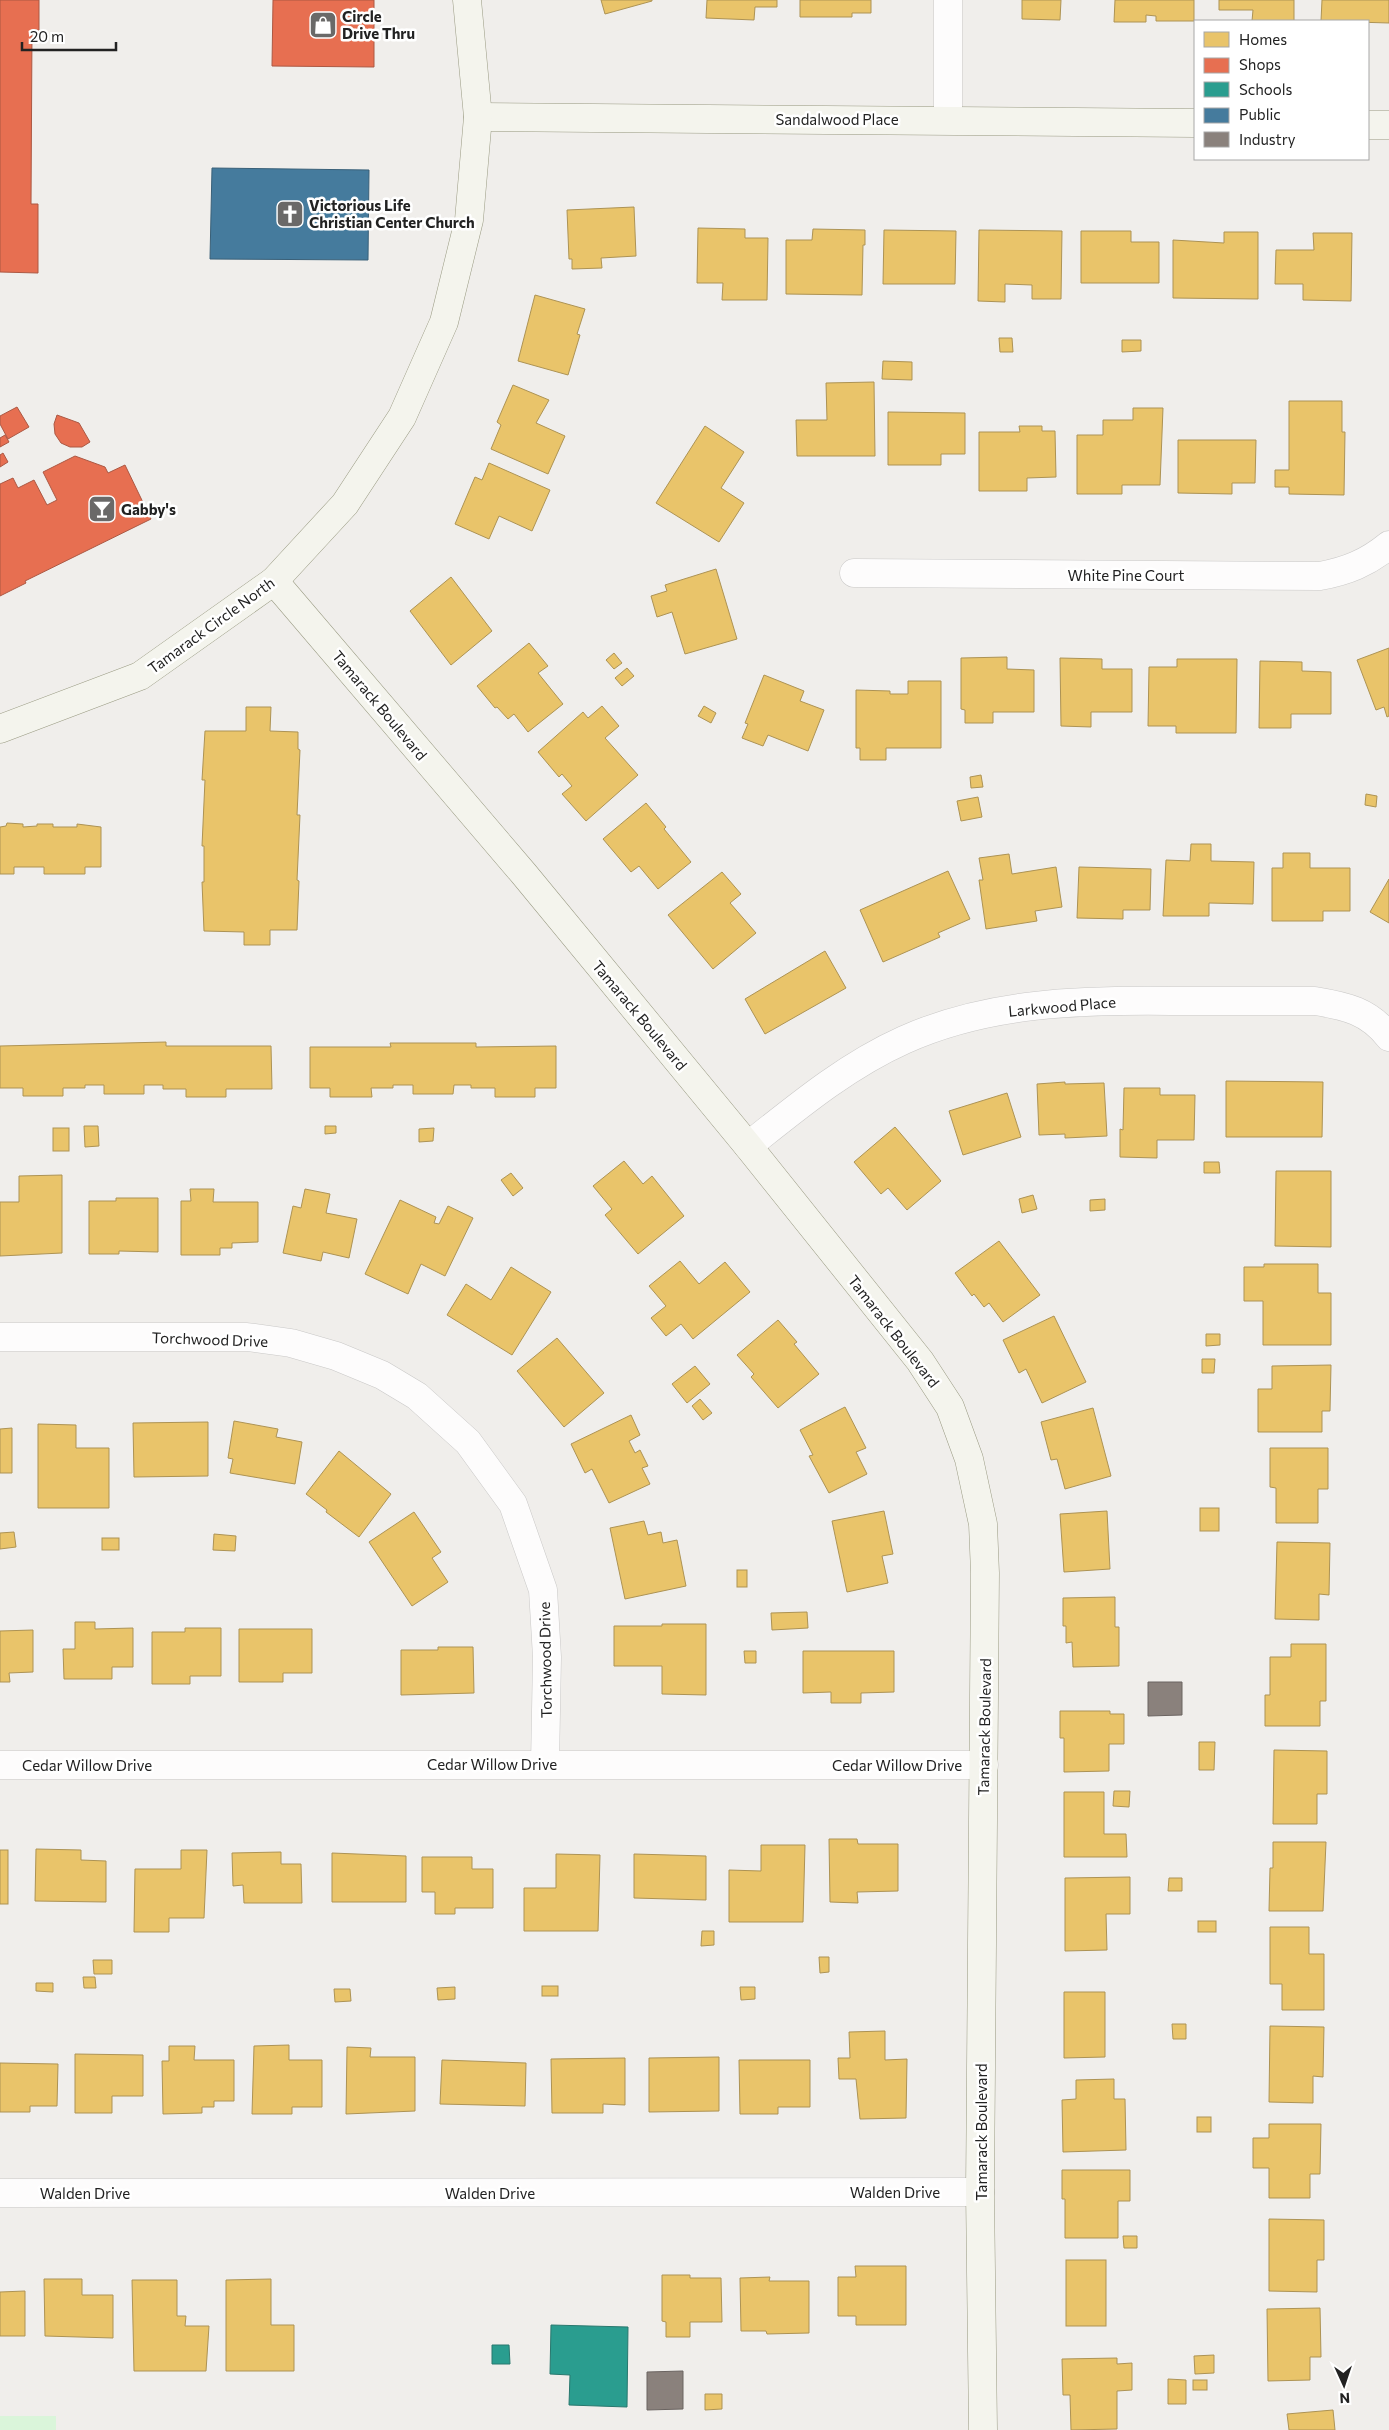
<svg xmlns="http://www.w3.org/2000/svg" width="1389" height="2430" viewBox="0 0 1389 2430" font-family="Commissioner,sans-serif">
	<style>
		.park { fill: #daf5da }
		.homes { fill: #e9c46a; stroke: #ad9354 }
		.shops { fill: #e76f51; stroke: #ac5843 }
		.schools { fill: #2a9d8f; stroke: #28786e }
		.public { fill: #457b9d; stroke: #3a6078 }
		.industry { fill: #8a817c; stroke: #6b6461 }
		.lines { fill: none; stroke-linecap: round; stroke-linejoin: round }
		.street-casing { stroke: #c9c8c7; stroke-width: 29 }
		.secondary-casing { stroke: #999a82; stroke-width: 29 }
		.street { stroke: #fdfcfc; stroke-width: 28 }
		.secondary { stroke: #f4f4ed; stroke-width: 28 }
		.labels { text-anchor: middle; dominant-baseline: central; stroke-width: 5; stroke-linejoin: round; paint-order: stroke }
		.poi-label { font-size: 15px; font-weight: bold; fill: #222; stroke: #fff; text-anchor: start }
		.street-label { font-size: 15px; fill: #222; stroke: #fff }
	</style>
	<rect width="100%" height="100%" fill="#f0eeeb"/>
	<!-- park -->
	<rect class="park" x="0" y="2416" width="56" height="14"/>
	<!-- homes -->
	<g class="homes">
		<path d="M601,0H652V1L605,14Z"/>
		<path d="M707,0H777V7H755L754,20L706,18Z"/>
		<path d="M800,0H871V13H852V17H800Z"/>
		<path d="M1022,0H1061L1060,20L1022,19Z"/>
		<path d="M1115,0H1194V21H1156V16L1146,15V22H1114Z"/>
		<path d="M1219,0H1294V21H1252L1253,10H1219Z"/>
		<path d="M1322,0H1389V23L1321,21Z"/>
		<path d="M634,207L636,256L601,258L602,268L572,269V259H569L567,210Z"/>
		<path d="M698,228L745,229V238H768L767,300H722L723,283H697Z"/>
		<path d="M813,229L865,230V245H863L862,295L786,294V240H812Z"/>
		<path d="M884,230L956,231L955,284H883Z"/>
		<path d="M979,230L1062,231L1061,299H1032V285L1005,284V302L978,301Z"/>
		<path d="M1081,231H1131V242H1159V283H1081Z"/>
		<path d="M1224,232H1258V299L1173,298V240L1224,243Z"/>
		<path d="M1313,233H1352L1351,301L1303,300V284H1275L1276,250H1314Z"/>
		<path d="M535,295L585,309L577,334L580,335L568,375L518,361Z"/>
		<path d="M999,338H1012L1013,352H1000Z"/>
		<path d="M1122,340H1141V351L1122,352Z"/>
		<path d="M883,361L912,362V380L882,379Z"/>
		<path d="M874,382L875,456H797L796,420H827L826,383Z"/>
		<path d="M513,385L549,400L536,423L565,436L548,474L491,449L501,425L497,422Z"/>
		<path d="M1289,401H1342V432H1345L1344,495L1289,494V487H1275V470H1289Z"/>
		<path d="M1133,408H1163L1160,485H1122V494H1077V435H1103V420H1133Z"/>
		<path d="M888,412L965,413V454H941V465H888Z"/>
		<path d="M705,426L744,452L721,488L744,503L719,542L656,503Z"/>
		<path d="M1019,426H1042V431H1055L1056,477L1027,478V491H979V432H1020Z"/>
		<path d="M1178,440H1256L1255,483H1232V494L1178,493Z"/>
		<path d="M489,463L550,490L532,531L499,516L489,539L455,524L475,477L482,480Z"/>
		<path d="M716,569L737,639L685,654L672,612L657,617L651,596L667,591L665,585Z"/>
		<path d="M451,577L492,631L451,665L410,611Z"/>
		<path d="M529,643L548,666L538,673L563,704L528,732L514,714L508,719L497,707L495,708L477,686Z"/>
		<path d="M1389,648V716L1387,717L1384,707L1376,710L1357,660Z"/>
		<path d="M614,653L622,663L614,669L606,660Z"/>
		<path d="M1007,657V669L1034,670V712H993V723H965V710L961,709V658Z"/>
		<path d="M1060,658L1102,659V669H1132V712H1091V727L1061,726Z"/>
		<path d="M1177,659H1237L1236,733H1176V726H1148L1149,667H1177Z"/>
		<path d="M1260,661L1302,662V671L1331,672V714H1291V728H1259Z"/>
		<path d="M627,668L634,676L622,686L615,678Z"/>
		<path d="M764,675L804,691L800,701L824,710L808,751L768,735L763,746L742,738L748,724L745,723Z"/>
		<path d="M908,681H941V748H886V760H860V748H856V690L890,691V694H908Z"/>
		<path d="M602,706L619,726L605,738L638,775L586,821L562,794L572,786L562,774L559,777L538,752L583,712L588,718Z"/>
		<path d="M704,706L716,713L711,723L698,716Z"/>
		<path d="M246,707H271L270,731L298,732V749L300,750L297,815H300L297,880L299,881L297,930H270V945H244V932L204,931L202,882H204V846H202L205,780H202L205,731H246Z"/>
		<path d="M981,775L983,787L971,788L970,777Z"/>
		<path d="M1366,794L1377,796L1376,807L1365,805Z"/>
		<path d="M978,797L982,817L961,821L957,801Z"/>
		<path d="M646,803L666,827L664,829L691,862L658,889L639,866L631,872L603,839Z"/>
		<path d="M7,823L23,824V827L37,826V824H53V827H77V824L101,827V867H85V874H44V867H14V874H0V827L6,826Z"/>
		<path d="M1191,844H1211V861L1254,862L1253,904L1209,903V916H1163L1166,860L1190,861Z"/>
		<path d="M1283,853H1310V868H1350V911H1323V921H1272V868H1283Z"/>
		<path d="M1009,854L1012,874L1056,867L1062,907L1035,911L1037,921L986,929L979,880H983L979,858Z"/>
		<path d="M1079,867L1151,869L1150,910H1123V919L1077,918Z"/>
		<path d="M948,871L970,919L938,933L940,937L883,962L860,910Z"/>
		<path d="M722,872L741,894L730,903L756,933L713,969L668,915Z"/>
		<path d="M1389,879V923L1370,912Z"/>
		<path d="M825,951L846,988L765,1034L745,999Z"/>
		<path d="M166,1042V1046H271L272,1089H226V1097H186V1089H163V1085H144V1094H104V1085H85V1088H63V1096H23V1088H0V1046Z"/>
		<path d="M390,1043H476V1047L556,1046V1088H535V1097H495V1088H471V1085H454L453,1094H413V1085H393V1088H371L372,1097H330V1088H310V1047H391Z"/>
		<path d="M1226,1081L1323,1082L1322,1137H1226Z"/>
		<path d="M1065,1082V1084L1104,1083L1107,1136L1065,1138V1134L1039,1135L1037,1084Z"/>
		<path d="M1124,1088H1160V1095H1195L1194,1140H1157V1158L1120,1157V1129L1123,1130Z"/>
		<path d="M1007,1093L1021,1137L963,1155L949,1111Z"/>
		<path d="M84,1126H98L99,1146L85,1147Z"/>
		<path d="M325,1126H336V1133L325,1134Z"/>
		<path d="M895,1127L941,1181L907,1210L888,1188L881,1194L854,1162Z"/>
		<rect x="53" y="1128" width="16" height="23"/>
		<path d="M434,1128L433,1141L419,1142V1129Z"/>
		<path d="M624,1161L643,1184L652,1176L684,1216L638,1254L605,1215L612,1209L593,1186Z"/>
		<path d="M1204,1162H1219L1220,1173H1204Z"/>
		<path d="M1276,1171H1331V1247L1275,1246Z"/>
		<path d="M511,1173L523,1188L513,1196L501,1180Z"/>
		<path d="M62,1175V1253L0,1256V1202H19V1176Z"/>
		<path d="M190,1189H214L213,1202H258V1242L232,1243V1248H220V1255H181V1201H191Z"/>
		<path d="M305,1189L330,1194L326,1213L357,1219L349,1258L323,1252L321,1261L283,1253L293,1206L301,1208Z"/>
		<path d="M1033,1195L1037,1209L1022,1213L1019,1199Z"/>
		<path d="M116,1198H158V1252L119,1251V1254H89V1201H116Z"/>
		<path d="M1105,1199V1210L1090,1211V1200Z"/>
		<path d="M400,1200L436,1217L434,1223L439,1224L448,1206L473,1218L445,1276L421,1264L408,1294L365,1274Z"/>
		<path d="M999,1241L1040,1295L1003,1322L989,1303L984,1307L974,1294L972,1296L955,1273Z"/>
		<path d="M680,1261L699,1284L725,1262L750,1292L693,1339L681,1324L666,1336L651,1318L666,1306L649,1286Z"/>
		<path d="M1264,1264H1318V1293H1331V1345H1263V1301H1244V1267H1264Z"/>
		<path d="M511,1267L551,1292L512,1355L447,1315L466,1284L491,1300Z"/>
		<path d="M1054,1316L1086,1382L1042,1403L1026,1369L1019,1373L1003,1340Z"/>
		<path d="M778,1320L797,1342L794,1344L819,1374L778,1408L751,1377L754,1374L737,1355Z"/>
		<path d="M1206,1334H1220V1345L1206,1346Z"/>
		<path d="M557,1338L604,1393L564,1427L517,1371Z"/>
		<path d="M1202,1359H1215L1214,1373H1202Z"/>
		<path d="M1331,1365L1330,1411H1322V1432H1258V1389H1272V1366Z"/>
		<path d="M695,1366L710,1384L687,1403L672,1384Z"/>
		<path d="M700,1399L712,1413L703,1420L692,1406Z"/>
		<path d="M845,1407L866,1448L856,1452L867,1474L829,1493L809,1456L813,1455L800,1430Z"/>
		<path d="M1093,1408L1111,1476L1065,1489L1057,1459L1051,1460L1041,1422Z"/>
		<path d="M631,1415L640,1435L629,1441L635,1453L640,1450L648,1466L642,1468L650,1484L609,1503L592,1469L585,1473L571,1444Z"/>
		<path d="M234,1421L278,1429L276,1437L302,1442L295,1484L230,1473L233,1459L228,1458Z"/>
		<path d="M208,1422V1476L134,1477L133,1423Z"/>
		<path d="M38,1424L76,1425V1448H109V1508H38Z"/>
		<path d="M12,1428V1473H0V1429Z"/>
		<path d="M1270,1448H1328V1489H1318V1523H1276V1488L1270,1487Z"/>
		<path d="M339,1451L391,1494L359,1537L326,1512L327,1510L306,1494Z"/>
		<rect x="1200" y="1508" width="19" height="23"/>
		<path d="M884,1511L893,1554L882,1556L888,1583L847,1592L832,1521Z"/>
		<path d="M1107,1511L1110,1569L1064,1572L1060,1514Z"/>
		<path d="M414,1512L441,1552L432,1558L448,1582L412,1606L369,1542Z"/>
		<path d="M644,1521L648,1535L661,1532L663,1543L677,1540L686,1586L625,1599L610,1528Z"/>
		<path d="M14,1532L16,1547L0,1549V1533Z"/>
		<path d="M214,1534L236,1536L235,1551L213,1550Z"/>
		<rect x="102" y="1538" width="17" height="12"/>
		<path d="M1277,1542L1330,1543L1329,1595L1319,1594V1620L1275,1619Z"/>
		<rect x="737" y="1570" width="10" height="17"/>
		<path d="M1115,1597V1627H1119V1666L1073,1667L1072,1642L1066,1643V1626H1063V1598Z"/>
		<path d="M807,1612L808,1628L772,1630L771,1613Z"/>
		<path d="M75,1622H95V1629L133,1628V1667H112V1679H64L63,1649H75Z"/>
		<path d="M662,1624H706V1695L662,1694V1666H614V1626H662Z"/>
		<path d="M185,1628H221V1676H190V1684H152V1632H185Z"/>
		<path d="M239,1629H312V1673H283V1682H239Z"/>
		<path d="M33,1630V1672L9,1673L10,1682H0V1631Z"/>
		<path d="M1291,1644H1326V1701H1320V1726H1265V1695H1270V1657H1291Z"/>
		<path d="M438,1647H473L474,1693L401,1695V1650H438Z"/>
		<path d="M744,1651H756V1663H745Z"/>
		<path d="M803,1651H894V1692L861,1693V1703H831V1692L803,1693Z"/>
		<path d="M1060,1711H1110V1714H1124V1744H1109V1771L1064,1772V1738H1060Z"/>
		<path d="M1199,1742H1215L1214,1770H1199Z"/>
		<path d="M1274,1750L1327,1751V1794H1317V1824H1273Z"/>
		<path d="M1114,1791H1130L1129,1807L1113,1806Z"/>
		<path d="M1064,1792H1104V1834H1126L1127,1857H1064Z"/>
		<path d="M829,1839H857L858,1844H898V1891L857,1892L858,1903L830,1902Z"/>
		<path d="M1273,1842H1326L1323,1911H1269L1270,1868H1273Z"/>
		<path d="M761,1845H805L803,1922H729V1870L761,1871Z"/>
		<path d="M36,1849L81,1850V1860L106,1861V1902L35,1901Z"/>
		<rect x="0" y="1850" width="8" height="54"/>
		<path d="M181,1850H207L204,1918H169V1932H134L135,1869H181Z"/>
		<path d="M281,1852V1864H301L302,1903H244L243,1885L233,1886L232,1853Z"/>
		<path d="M332,1853L406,1856V1902H332Z"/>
		<path d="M556,1854L600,1855L598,1931H524V1888H556Z"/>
		<path d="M634,1854L706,1856V1900L634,1898Z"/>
		<path d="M422,1857H472V1869H493V1908H455V1914H435V1892H422Z"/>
		<path d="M1130,1877V1914H1106L1107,1950L1065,1951V1878Z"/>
		<path d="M1169,1878H1182V1891H1168Z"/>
		<rect x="1198" y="1921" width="18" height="11"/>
		<path d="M1270,1927H1309V1954H1324V2010H1282V1984H1270Z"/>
		<path d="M702,1931H714V1945L701,1946Z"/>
		<path d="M819,1957H829V1972L820,1973Z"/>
		<path d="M93,1960H112V1974H94Z"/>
		<path d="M83,1977H95L96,1988H84Z"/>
		<path d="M36,1983H53V1992L36,1991Z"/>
		<rect x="542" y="1986" width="16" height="10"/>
		<path d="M455,1987V1999L438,2000L437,1988Z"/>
		<path d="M740,1987H755V1999L741,2000Z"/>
		<path d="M334,1989H350L351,2001L335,2002Z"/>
		<path d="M1064,1992H1105V2057L1064,2058Z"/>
		<path d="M1172,2024H1186V2039H1173Z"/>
		<path d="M1270,2026L1324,2027L1323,2077L1313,2076V2103L1269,2102Z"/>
		<path d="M885,2031V2060L907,2059L906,2118L860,2119L856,2079H839L838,2058H850L849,2032Z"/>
		<path d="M289,2045V2060H322V2107H292V2114H252L254,2046Z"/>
		<path d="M169,2046H195L194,2060H234V2101H214V2107H202V2113L163,2114L162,2061H169Z"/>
		<path d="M347,2047L371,2048L370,2057H415V2111L346,2114Z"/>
		<path d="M75,2054L143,2055V2096H112V2113H75Z"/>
		<path d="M719,2057V2111L649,2112V2058Z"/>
		<path d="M625,2058V2105L603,2104V2113H552L551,2059Z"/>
		<path d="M442,2060L526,2063L525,2106L440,2104Z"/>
		<path d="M739,2060H810V2107H778V2114H740Z"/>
		<path d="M0,2063L58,2064L57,2106H30V2112H0Z"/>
		<path d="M1114,2079V2099H1125L1126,2150L1063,2152L1062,2100L1076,2099V2080Z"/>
		<rect x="1197" y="2117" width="14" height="15"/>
		<path d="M1269,2124H1321L1320,2174H1310V2198H1269V2168H1253V2138H1269Z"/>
		<path d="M1062,2170H1130V2201H1118V2238H1065V2199H1062Z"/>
		<path d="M1269,2219L1324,2220V2260H1317V2292L1269,2291Z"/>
		<path d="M1123,2236H1137V2248H1124Z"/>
		<rect x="1066" y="2260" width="40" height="66"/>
		<path d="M855,2266H906V2325H856V2316H838V2277H856Z"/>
		<path d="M662,2275H690V2278H721L722,2322H690V2337H666V2322L662,2321Z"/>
		<path d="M770,2277L769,2281H809V2333L767,2334L766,2331H741L740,2278Z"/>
		<path d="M44,2279H82V2295H113V2338L45,2336Z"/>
		<path d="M271,2279V2325H294V2371H226V2280Z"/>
		<path d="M132,2280H177V2316H186L185,2326H209L206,2371H134Z"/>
		<path d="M25,2291V2336H0V2292Z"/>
		<path d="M1320,2308L1321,2357H1310V2380L1268,2381L1267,2309Z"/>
		<path d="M1214,2355V2373L1195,2374L1194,2356Z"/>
		<path d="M1117,2358V2364L1132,2363V2390L1117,2391V2429L1071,2430L1070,2395H1063L1062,2359Z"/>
		<path d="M1168,2379L1186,2380V2404H1168Z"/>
		<rect x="1193" y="2380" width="14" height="10"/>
		<path d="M705,2394H722V2409L705,2410Z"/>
		<path d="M1333,2410L1335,2430H1289L1287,2414Z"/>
	</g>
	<!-- shops -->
	<g class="shops">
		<path d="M0,0H39V30H32L31,204H38V273L0,272Z"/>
		<path d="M273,0H374V67L272,66Z"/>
		<path d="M17,407L29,427L8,439L0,424V416Z"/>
		<path d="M57,415L79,423L90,442L82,447H70L61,443L55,434L54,424Z"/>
		<path d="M5,435L9,442L0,447V438Z"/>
		<path d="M3,453L8,462L0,467V455Z"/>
		<path d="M75,456L105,467L108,473L125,465L151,519L25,581L26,583L0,596V484L13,478L18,488L34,480L47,505L57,500L43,472Z"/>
	</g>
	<!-- schools -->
	<g class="schools">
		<path d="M551,2325L628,2327L627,2407L569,2405L570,2375L550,2374Z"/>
		<path d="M492,2345H509L510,2364H492Z"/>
	</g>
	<!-- public -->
	<path class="public" d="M212,168L369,170L368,260L210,259Z"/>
	<!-- industry -->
	<g class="industry">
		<path d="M1148,1682H1182V1715L1148,1716Z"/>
		<path d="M683,2371V2409L647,2410V2372Z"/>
	</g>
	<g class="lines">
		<!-- street casing -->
		<g class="street-casing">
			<g id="street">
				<path d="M948,119V0"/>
				<path d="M854,573L1320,576C1347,571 1367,563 1389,545"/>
				<path d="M748,1146C797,1107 846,1066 904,1040C988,1002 1081,1000 1171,1001C1219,1001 1267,1001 1315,1001C1346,1006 1369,1011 1389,1037"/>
				<path d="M0,1337H247L291,1343L336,1356L382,1375L417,1396L468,1442L513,1504L543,1590L547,1657L545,1764"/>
				<path d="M0,1765H984"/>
				<path d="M0,2193L980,2192"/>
			</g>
		</g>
		<!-- secondary casing -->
		<g class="secondary-casing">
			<g id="secondary">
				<path d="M478,117L1195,123"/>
				<path d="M1368,125H1389"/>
				<path d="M274,581L524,874L748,1146L920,1361L950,1407L969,1459L983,1524L985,1573L980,2192L983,2430"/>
				<path d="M0,729L140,676L274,581L345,504L402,417L444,322L469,220L478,117L467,0"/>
			</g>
		</g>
		<!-- street -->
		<use href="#street" class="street"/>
		<!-- secondary -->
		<use href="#secondary" class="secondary"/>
	</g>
	<!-- icons -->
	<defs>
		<g id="shop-square" transform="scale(1.4375)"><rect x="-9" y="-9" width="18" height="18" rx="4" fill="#6a6968" stroke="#fff"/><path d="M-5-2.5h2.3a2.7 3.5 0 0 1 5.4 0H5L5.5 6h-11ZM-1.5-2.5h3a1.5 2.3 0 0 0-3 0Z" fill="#fff"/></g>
		<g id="church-square" transform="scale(1.4375)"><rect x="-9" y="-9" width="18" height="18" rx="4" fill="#6a6968" stroke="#fff"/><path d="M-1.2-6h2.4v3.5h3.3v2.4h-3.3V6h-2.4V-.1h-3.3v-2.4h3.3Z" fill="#fff"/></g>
		<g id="bar-square" transform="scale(1.4375)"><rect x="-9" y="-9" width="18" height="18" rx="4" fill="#6a6968" stroke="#fff"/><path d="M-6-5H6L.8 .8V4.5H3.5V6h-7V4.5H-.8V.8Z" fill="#fff"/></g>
	</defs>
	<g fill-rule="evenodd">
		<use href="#shop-square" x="323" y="25"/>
		<use href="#church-square" x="290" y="214"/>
		<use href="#bar-square" x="102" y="509"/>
	</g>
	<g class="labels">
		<!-- poi labels -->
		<g class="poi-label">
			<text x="342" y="16">Circle<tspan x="342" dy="17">Drive Thru</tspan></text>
			<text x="309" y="205">Victorious Life<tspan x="309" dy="17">Christian Center Church</tspan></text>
			<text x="121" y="509">Gabby's</text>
		</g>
		<!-- street labels -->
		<g class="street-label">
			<text x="837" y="119">Sandalwood Place</text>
			<text x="1126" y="575">White Pine Court</text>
			<text transform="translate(211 625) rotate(-36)">Tamarack Circle North</text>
			<text transform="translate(380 705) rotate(50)">Tamarack Boulevard</text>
			<text transform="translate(1062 1006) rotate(-5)">Larkwood Place</text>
			<text transform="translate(640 1015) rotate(50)">Tamarack Boulevard</text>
			<text transform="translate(894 1331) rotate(52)">Tamarack Boulevard</text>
			<text transform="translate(210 1339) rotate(2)">Torchwood Drive</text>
			<text transform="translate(545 1660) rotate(-91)">Torchwood Drive</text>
			<text transform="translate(984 1727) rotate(-89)">Tamarack Boulevard</text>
			<text x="492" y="1764">Cedar Willow Drive</text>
			<text x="87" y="1765">Cedar Willow Drive</text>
			<text x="897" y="1765">Cedar Willow Drive</text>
			<text transform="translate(981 2132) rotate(-90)">Tamarack Boulevard</text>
			<text x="895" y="2192">Walden Drive</text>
			<text x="85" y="2193">Walden Drive</text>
			<text x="490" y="2193">Walden Drive</text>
		</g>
	</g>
	<!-- legend -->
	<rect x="1194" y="20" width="175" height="140" fill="#ffffff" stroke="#a7a7a7"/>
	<rect x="1204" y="32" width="25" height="15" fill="#e9c46a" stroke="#a7a7a7"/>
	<text x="1239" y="45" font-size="15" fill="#222222">Homes</text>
	<rect x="1204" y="58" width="25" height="15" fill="#e76f51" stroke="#a7a7a7"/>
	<text x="1239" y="70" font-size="15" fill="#222222">Shops</text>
	<rect x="1204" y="82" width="25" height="15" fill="#2a9d8f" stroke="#a7a7a7"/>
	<text x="1239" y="95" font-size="15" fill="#222222">Schools</text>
	<rect x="1204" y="108" width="25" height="15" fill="#457b9d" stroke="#a7a7a7"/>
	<text x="1239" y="120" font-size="15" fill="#222222">Public</text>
	<rect x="1204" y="132" width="25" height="15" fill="#8a817c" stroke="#a7a7a7"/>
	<text x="1239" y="145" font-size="15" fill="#222222">Industry</text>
	<!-- north arrow -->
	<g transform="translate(1344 2385) rotate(177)" stroke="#ffffff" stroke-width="4" paint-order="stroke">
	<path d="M0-4L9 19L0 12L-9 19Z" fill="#222222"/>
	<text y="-8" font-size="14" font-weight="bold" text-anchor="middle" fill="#222222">N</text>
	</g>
	<!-- scale -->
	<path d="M22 42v8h94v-8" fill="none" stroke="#222222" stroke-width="2.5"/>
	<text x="30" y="42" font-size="15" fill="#222222" stroke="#ffffff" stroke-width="4" paint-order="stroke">20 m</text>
</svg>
